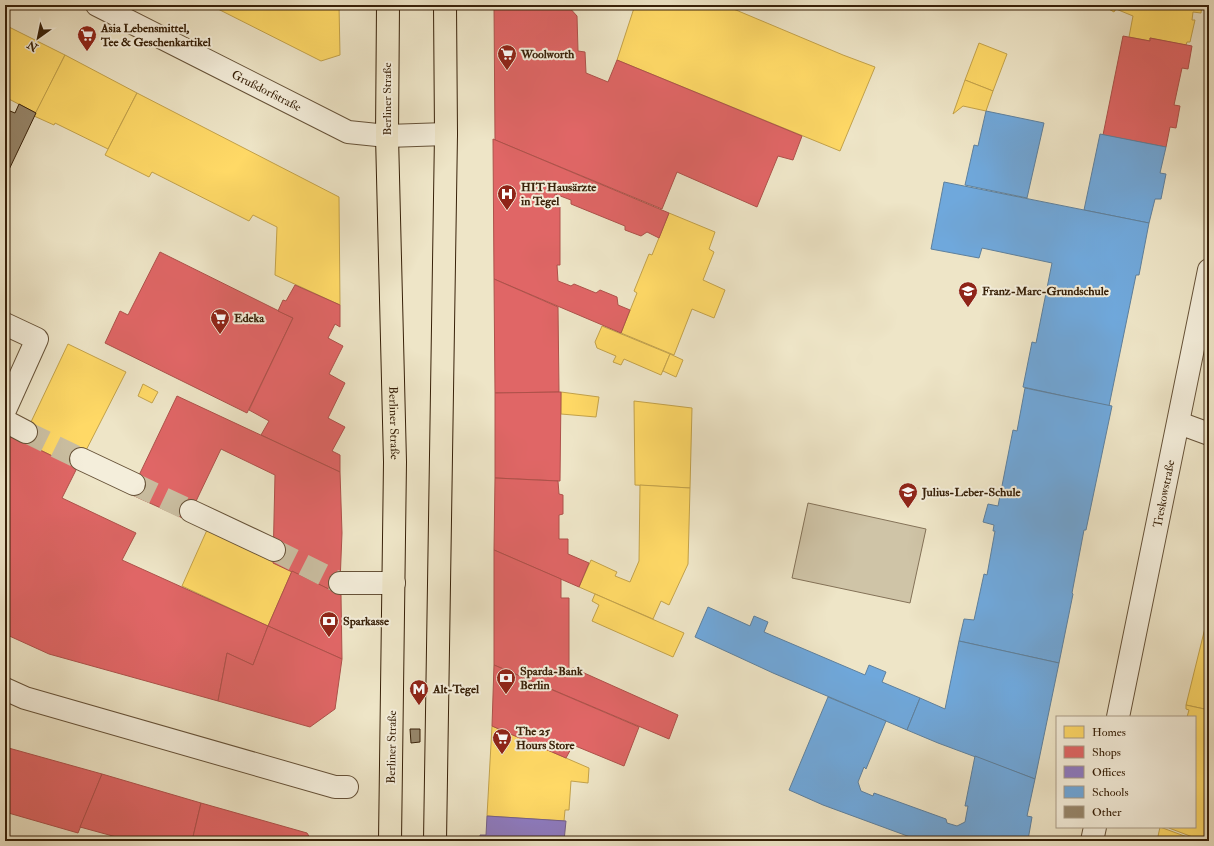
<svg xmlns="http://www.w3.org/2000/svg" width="1214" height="846" viewBox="0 0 1214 846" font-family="'IM FELL Double Pica',serif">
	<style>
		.green { fill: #cfc4a7; stroke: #847258 }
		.homes { fill: #ffd966; stroke: #c3a24a }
		.shops { fill: #e06666; stroke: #ae514a }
		.offices { fill: #8e7cc3; stroke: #74618b }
		.schools { fill: #6fa8dc; stroke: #5e809d }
		.building { fill: #97876c; stroke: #382109 }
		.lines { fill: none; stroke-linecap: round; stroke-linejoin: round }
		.minor-tunnel { stroke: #cabea1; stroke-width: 22; stroke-dasharray: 22 11; stroke-linecap: butt }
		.minor-casing { stroke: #665238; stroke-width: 24 }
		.major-casing { stroke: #382109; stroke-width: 24 }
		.minor { stroke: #f4eedb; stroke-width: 22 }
		.major { stroke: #eee5c7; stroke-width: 22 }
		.labels { text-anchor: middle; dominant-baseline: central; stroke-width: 4; stroke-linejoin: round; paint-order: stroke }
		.poi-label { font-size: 12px; font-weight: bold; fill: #382109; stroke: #f4eedb; text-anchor: start }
		.street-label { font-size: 12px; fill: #382109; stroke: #f4eedb }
	</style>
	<rect width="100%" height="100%" fill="#eee5c7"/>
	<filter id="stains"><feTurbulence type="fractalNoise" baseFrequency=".005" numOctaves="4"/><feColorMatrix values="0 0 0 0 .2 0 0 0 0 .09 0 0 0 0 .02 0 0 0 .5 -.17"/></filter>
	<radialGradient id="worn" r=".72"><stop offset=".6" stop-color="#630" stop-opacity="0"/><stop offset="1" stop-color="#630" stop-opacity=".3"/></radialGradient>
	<!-- green -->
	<path class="green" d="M808,503L926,529L910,603L792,578Z"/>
	<!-- homes -->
	<g class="homes">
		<path d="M210,5H339L340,55L321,61Z"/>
		<path d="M635,5H724L843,55L875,67L840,151L617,60Z"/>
		<path d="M1106,5H1202L1201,13L1193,12L1192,20H1195L1190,42H1187L1186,45L1150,38V41L1129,37L1133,16L1116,9L1114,12L1107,8L1108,6Z"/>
		<path d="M5,25L65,55L36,113L5,97Z"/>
		<path d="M979,43L1007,54L993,91L965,80Z"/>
		<path d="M65,55L137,93L108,149L55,123L54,125L34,116Z"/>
		<path d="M965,80L993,91L986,111L963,106L953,114Z"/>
		<path d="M137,93L339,197L340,305L275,275L277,227L253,215L249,221L152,172L149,177L105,155Z"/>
		<path d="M669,213L715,232L709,249L714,252L703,280L725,290L714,318L692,309L674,355L621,333L637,293L634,291L649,254L652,255Z"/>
		<path d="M602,326L670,354L661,375L624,359L621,365L613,362L616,356L597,348L595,342Z"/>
		<path d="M68,344L126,372L77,468L22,441Z"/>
		<path d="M670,354L683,360L676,377L663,371Z"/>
		<path d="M143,384L158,392L152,403L138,396Z"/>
		<path d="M561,392L599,397L596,417L561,414Z"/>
		<path d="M634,401L692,408L690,488L635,485Z"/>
		<path d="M640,485L690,488L688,564L669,605L661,601L653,619L579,587L591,560L617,572L615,576L630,582L639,561Z"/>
		<path d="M207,530L292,571L268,626L182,586Z"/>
		<path d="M595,594L684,633L673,657L592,621L599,605L592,601Z"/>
		<path d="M1209,610V629L1205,628Z"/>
		<path d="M1205,628L1209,629V710L1186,705Z"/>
		<path d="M1186,705L1209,710V841H1203L1169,828V827H1195V717H1187L1189,710L1186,709Z"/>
		<path d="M492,726L589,768L588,783L571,781L569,810H565L564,821L487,816Z"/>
		<path d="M1160,827L1198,841H1157Z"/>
	</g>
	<!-- shops -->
	<g class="shops">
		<path d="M494,5H567L577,16L578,51L585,52L586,73L608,82L617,60L802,136L793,160L778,156L757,207L677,172L662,209L495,140Z"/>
		<path d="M1123,36L1150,41V38L1192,46L1188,69L1182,68L1174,105L1180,106L1176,128L1170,127L1166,147L1103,135Z"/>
		<path d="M493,139L669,213L659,238L647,232L641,236L625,230V226L571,204V200L555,194V207H560V265H557L558,281L571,286L574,284L596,293L600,290L617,297L618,305L630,310L621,333L494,279Z"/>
		<path d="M160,252L293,318L247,413L105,343L120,311L128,315Z"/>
		<path d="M494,279L558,307L559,392L495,393Z"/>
		<path d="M295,285L340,305V327L335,324L328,338L343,346L329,374L345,383L328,418L345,427L332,451L340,455V472L261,435L269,421L249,410L293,318L278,311L283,300L286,301Z"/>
		<path d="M561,392L560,481L495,478V393Z"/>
		<path d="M177,396L340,472L342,533L340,583L341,595L273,563L275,475L221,449L187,520L130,494Z"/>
		<path d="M5,433L77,468L62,498L136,533L122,560L268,626L253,665L227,653L218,701L49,654L5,634Z"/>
		<path d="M495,478L558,481L559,494L563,495V514L559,515V539H568V554L589,563L579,587L494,550Z"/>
		<path d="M494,550L561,579V598H569V670L573,668L678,715L669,739L494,665Z"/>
		<path d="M292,571L341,595L342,659L268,626Z"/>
		<path d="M268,626L342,659L335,709L310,727L218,701L227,653L253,665Z"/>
		<path d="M494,665L639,727L624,766L573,745L566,758L492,726Z"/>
		<path d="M5,747L102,774L78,833L5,812Z"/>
		<path d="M102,774L201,803L192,841H131L80,827Z"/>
		<path d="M201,803L307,833L312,841H192Z"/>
	</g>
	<!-- offices -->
	<path class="offices" d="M487,816L566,821L564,841H480V835H486Z"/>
	<!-- schools -->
	<g class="schools">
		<path d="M986,111L1044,123L1027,198L965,185L974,145L978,146Z"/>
		<path d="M1100,134L1166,147L1160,173L1166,174L1161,199H1155L1149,223L1084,210Z"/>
		<path d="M944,182L1149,223L1139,275H1136L1109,406L1023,387L1032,342L1036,343L1052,263L982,248L979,258L931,249Z"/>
		<path d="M1025,388L1112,406L1086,530H1084L1072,593L1073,594L1059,663L959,641L964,619L974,620L984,574L987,575L995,531H993L994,525L983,522L988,504L998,506L1013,430L1017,431Z"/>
		<path d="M708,607L750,626L754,616L768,622L764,632L865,675L869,665L886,672L882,682L920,698L907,730L773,673L695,637Z"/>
		<path d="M959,641L1059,663L1035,779L938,743L907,730L920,698L945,709Z"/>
		<path d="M828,697L886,721L866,769L864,767L858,782L861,791L873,796L874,793L946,819L947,823L957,826L965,822L968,806H965L975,756L1035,779L1027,816L1032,817L1028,840L1023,839L1022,841H921L823,805L789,790Z"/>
	</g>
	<!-- building -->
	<g class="building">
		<path d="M19,104L36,113L5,178V121L10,111L15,113Z"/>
		<path d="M410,729H420V742L411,743Z"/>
	</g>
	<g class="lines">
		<!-- minor-tunnel -->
		<g class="minor-tunnel">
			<path d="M26,432L81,459"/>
			<path d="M134,484L191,511"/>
			<path d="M274,550L340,583"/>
		</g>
		<!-- minor casing -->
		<g class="minor-casing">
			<g id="minor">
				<path id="s1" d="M97,5L348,132L387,136L446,134"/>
				<path d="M5,324L37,339L5,410"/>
				<path d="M5,421L26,432"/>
				<path d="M1179,423L1209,434"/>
				<path d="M81,459L134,484"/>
				<path d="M191,511L274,550"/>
				<path d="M340,583H394"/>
				<path d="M5,689L25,698L335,787H347"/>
				<path id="s2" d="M1118,717C1149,568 1179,419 1209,270"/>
				<path d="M1092,841L1095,827"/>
			</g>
		</g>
		<!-- major casing -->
		<g class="major-casing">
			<g id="major">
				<path id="s3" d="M388,5L387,136L395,462L390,841"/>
				<path d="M435,841L446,134L445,5"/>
			</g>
		</g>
		<!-- minor -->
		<use href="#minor" class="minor"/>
		<!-- major -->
		<use href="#major" class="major"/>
	</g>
	<!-- icons -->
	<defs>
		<g id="supermarket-pin" transform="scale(1)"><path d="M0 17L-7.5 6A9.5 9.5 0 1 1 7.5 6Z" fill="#8f2418" stroke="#f4eedb"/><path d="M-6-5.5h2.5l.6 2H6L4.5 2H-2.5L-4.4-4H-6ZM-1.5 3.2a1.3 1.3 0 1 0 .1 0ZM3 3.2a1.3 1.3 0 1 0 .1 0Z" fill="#fff"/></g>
		<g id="hospital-pin" transform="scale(1)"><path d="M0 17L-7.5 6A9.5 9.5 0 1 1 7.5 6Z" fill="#8f2418" stroke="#f4eedb"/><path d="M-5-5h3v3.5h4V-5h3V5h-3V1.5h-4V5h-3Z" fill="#fff"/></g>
		<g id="school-pin" transform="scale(1)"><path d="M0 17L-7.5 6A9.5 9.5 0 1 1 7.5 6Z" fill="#8f2418" stroke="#f4eedb"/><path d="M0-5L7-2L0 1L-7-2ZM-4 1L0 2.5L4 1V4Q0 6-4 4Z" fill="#fff"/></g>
		<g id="bank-pin" transform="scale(1)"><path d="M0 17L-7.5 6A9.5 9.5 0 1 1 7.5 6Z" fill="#8f2418" stroke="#f4eedb"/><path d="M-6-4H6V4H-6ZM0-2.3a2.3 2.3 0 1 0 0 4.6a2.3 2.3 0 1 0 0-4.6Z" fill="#fff"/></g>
		<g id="metro-pin" transform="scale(1)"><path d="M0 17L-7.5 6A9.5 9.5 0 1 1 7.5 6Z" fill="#8f2418" stroke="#f4eedb"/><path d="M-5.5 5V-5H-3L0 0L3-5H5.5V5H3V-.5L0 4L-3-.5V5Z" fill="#fff"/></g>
	</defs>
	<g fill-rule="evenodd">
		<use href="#supermarket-pin" x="87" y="35"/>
		<use href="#supermarket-pin" x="507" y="54"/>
		<use href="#hospital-pin" x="507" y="194"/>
		<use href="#school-pin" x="968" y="291"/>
		<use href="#supermarket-pin" x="220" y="318"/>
		<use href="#school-pin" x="908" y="492"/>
		<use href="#bank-pin" x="329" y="621"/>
		<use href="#bank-pin" x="506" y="678"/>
		<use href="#metro-pin" x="419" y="689"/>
		<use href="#supermarket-pin" x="502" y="738"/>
	</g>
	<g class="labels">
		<!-- poi labels -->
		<g class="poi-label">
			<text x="101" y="28">Asia Lebensmittel,<tspan x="101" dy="14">Tee &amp; Geschenkartikel</tspan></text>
			<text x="521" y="54">Woolworth</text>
			<text x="521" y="187">HIT Hausärzte<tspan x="521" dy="14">in Tegel</tspan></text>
			<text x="982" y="291">Franz-Marc-Grundschule</text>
			<text x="234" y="318">Edeka</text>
			<text x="922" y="492">Julius-Leber-Schule</text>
			<text x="343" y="621">Sparkasse</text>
			<text x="520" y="671">Sparda-Bank<tspan x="520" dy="14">Berlin</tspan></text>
			<text x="433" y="689">Alt-Tegel</text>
			<text x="516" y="731">The 25<tspan x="516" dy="14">Hours Store</tspan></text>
		</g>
		<!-- street labels -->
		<g class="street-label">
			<text stroke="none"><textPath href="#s1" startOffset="190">Grußdorfstraße</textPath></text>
			<text transform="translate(387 99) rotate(-90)">Berliner Straße</text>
			<text stroke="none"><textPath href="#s3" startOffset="418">Berliner Straße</textPath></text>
			<text stroke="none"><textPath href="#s2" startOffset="228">Treskowstraße</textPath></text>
			<text transform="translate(392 747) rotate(-89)">Berliner Straße</text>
		</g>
	</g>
	<!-- margin -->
	<rect width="1214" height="846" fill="none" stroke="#eee5c7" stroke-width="20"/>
	<rect x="6" y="6" width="1202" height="834" fill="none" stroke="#382109" stroke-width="2"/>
	<rect x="10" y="10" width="1194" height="826" fill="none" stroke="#382109"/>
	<!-- legend -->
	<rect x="1056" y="716" width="140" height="112" fill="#f4eedb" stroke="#a99c87"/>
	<rect x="1064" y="726" width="20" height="12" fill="#ffd966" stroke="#a99c87"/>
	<text x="1092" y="736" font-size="12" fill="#382109">Homes</text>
	<rect x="1064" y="746" width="20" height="12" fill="#e06666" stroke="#a99c87"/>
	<text x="1092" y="756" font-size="12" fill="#382109">Shops</text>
	<rect x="1064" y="766" width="20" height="12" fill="#8e7cc3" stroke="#a99c87"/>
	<text x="1092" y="776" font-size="12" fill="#382109">Offices</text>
	<rect x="1064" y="786" width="20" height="12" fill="#6fa8dc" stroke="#a99c87"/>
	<text x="1092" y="796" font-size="12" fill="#382109">Schools</text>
	<rect x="1064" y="806" width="20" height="12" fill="#97876c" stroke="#a99c87"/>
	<text x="1092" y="816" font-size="12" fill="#382109">Other</text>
	<!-- north arrow -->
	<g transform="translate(38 38) rotate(213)" stroke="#f4eedb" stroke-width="3" paint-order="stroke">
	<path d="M0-3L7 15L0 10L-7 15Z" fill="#382109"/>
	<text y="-6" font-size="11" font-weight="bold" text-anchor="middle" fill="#382109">N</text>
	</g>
	<rect width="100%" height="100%" filter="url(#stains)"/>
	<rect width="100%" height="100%" fill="url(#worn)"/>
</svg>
